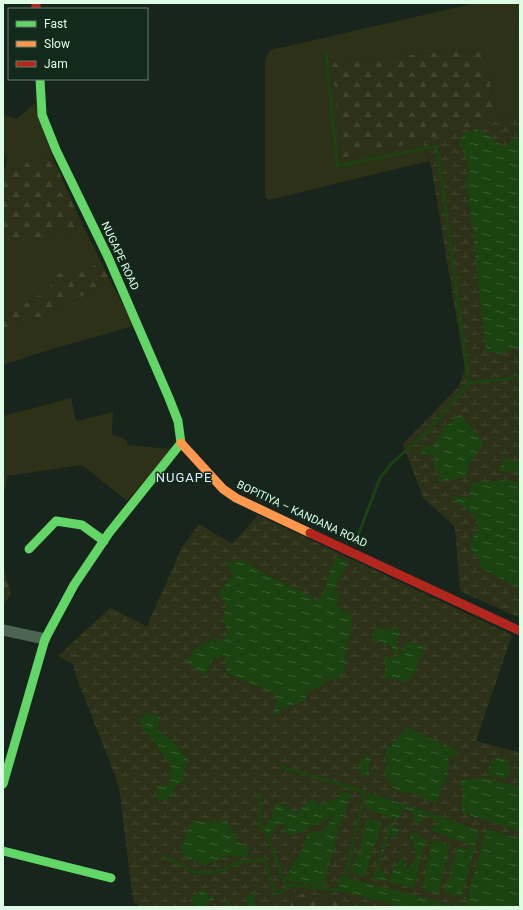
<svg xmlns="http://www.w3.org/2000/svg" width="523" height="910" viewBox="0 0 523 910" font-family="Roboto,sans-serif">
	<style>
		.grass { fill: #2c3117 }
		.forest { fill: url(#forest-firs) }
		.wetland { fill: url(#wetland-marsh) }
		.water { fill: url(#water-ripples) }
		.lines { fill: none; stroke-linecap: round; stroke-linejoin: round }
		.stream { stroke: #1a4310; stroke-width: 3 }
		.street { stroke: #4e6453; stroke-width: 11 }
		.fast { stroke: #63d668; stroke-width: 9 }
		.slow { stroke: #ff974d; stroke-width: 9 }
		.jam { stroke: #b3261e; stroke-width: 9 }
		.labels { text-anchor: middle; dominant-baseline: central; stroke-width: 3; stroke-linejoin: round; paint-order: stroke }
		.street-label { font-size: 11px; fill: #defde7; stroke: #132a1b }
		.quarter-label { font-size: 13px; letter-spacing: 1px; fill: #e0edfd; stroke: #132a1b }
	</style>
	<defs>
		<pattern id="forest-firs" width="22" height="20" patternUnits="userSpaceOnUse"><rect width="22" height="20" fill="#2c3117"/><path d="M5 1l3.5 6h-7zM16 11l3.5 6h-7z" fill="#40462e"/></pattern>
		<pattern id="wetland-marsh" width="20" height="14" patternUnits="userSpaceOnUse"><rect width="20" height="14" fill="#2c3117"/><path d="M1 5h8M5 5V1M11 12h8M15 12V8" fill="none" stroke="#40462e"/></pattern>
		<pattern id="water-ripples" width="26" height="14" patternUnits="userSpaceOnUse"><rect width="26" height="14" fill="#1a4310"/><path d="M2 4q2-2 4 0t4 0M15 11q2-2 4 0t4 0" fill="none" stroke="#3b5f33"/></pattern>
	</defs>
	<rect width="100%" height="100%" fill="#18251c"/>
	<!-- grass -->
	<g class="grass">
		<path d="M476,3H520L514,46H520V115L498,121L483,49L342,61L333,64L342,158L422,141L429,161L269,200L265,197V60L270,50Z"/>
		<path d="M35,103L53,158L43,159L5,169L7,158L3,151V113L7,116L17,119Z"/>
		<path d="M79,217L101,262L86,270H68L50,289L3,316V242L15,243L42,240L58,229L71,235Z"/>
		<path d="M110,280L134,326L52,349L3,365V332L58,310Z"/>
		<path d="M71,398L76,421L113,412L112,434L127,440V445L172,449L127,501L82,465L7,476L3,502V416Z"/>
	</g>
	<!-- forest -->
	<g class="forest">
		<path d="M520,3V46L514,47Z"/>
		<path d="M483,49L498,121L422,141L342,158L332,64L342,61Z"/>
		<path d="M53,158L79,217L71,235L58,229L39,242L15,243L3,242V169L43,159Z"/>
		<path d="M101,262L110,280L58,310L3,332V316L50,289L52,276L68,270H86Z"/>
		<path d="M3,563L11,594L3,605Z"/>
		<path d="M289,891L366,907H291Z"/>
	</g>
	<!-- wetland -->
	<g class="wetland">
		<path d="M520,115V618L460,591L455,527L423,498L403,444L458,387L465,369L431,165L422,141Z"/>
		<path d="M258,515L512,635L476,741L519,752L520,750V907H366L289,891L291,907H141L133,902L119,786L77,679L73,664L58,656L110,608L147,626L182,547L199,524L232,544Z"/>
	</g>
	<!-- water -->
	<g class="water">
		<path d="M479,129L504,147L520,134V347L500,354L486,351L478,280L473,228L466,183L469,166L459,141L464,133Z"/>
		<path d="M459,414L484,442L475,457L468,463V476L438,482L440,474L433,464L437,459L434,454L423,455L421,446H434L445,425L451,424Z"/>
		<path d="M503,456L513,461L517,460L518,465L520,466V474L508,471H498L503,464Z"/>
		<path d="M510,480L520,483V585L516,586L481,568L479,559L470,548L473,537L478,528L473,514L451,497H460L473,499L469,493L472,483Z"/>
		<path d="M337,556L348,562L334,590L340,594L337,605L343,612L353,615L342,678L327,680L323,685L309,691L305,700L296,704L281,708L273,719L277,702L275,694L227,673L225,655L213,659L205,675L186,662L194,649L217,638L224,641L228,631L222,617L227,606L218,594L233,575L226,563L242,560L268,576L302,592L318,602L326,588L329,572Z"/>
		<path d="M375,627L390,630L397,627L400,634L396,639L399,655L402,651L405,642L424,645L415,673L405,683L395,678L385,679V656L396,658L398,655L393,653L392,646L383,644L377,640L370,645Z"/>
		<path d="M145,713L155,714L161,718L157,730C170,738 179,746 187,759L182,782L174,788L171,798L158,801L157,786H168L171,764L139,724Z"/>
		<path d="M408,727L458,751L455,756L448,758L449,768L436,804L415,794L394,790L385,773L387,764L386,748L391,745Z"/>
		<path d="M366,755L370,756C371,763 368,767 369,774L364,778C356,767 357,765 366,755Z"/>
		<path d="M499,757L506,758L510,768L507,779L490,776L488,769L493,759Z"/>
		<path d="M520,766V831L462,813V795L464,789L459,784L462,780L485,778L519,787L518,772Z"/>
		<path d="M341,791L351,794L337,834L324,886L285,880C293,863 303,852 308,833L323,831L334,815L292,836L285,833V825L279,823L270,837L265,829L273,812L276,802L298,813L304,806L311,800L320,805L338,798Z"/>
		<path d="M369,793L436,815L479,831L459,907H404L337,890L340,876L455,906L462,896L444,892L458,847L469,850L470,845L430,830L440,822L424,814L422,823L414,822L412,811L404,808L397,821L365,808Z"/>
		<path d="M367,819L379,821L381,826L370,859L365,877L350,873L360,848L364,827Z"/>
		<path d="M226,820L238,842L248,847L247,857L227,856L204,865L185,857L181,848L191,821L217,822Z"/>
		<path d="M389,823L399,830L397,836H389L378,868L387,876L386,881L373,879Z"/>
		<path d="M487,829L520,839V907H465Z"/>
		<path d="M409,834H417L425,840L414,888L389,882L395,866L401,858L406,862V870C422,860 413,848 409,834Z"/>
		<path d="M436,840L450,845L438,894L425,890L423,884L431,844Z"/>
		<path d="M203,889L214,899L206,905V907H196L190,900Z"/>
		<path d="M252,891L255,896L254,907H247L246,898Z"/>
	</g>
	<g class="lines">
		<!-- stream -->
		<g class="stream">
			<path d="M326,52L337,166L437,146L469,383L520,377"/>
			<path d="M355,543L380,478L393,462L427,432L469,383"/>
			<path d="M282,767L365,792L345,878"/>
			<path d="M260,794V823L270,843L285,884L337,890"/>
			<path d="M163,856L197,873L217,872L241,862L264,859L275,893L282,892L292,885"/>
			<path d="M227,907L229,900"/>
		</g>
		<!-- street -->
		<path class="street" d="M3,630L45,639"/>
		<!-- fast -->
		<g class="fast">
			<path d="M40,79L42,115L56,150L108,257L169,398L178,421L181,443"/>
			<path d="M29,549L56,521L82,525L104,541"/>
			<path d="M3,784L45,639L74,585L109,533L181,443"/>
			<path d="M3,851L111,878"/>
		</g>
		<!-- slow -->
		<path class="slow" d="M181,443L223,489L236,498L310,533"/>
		<!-- jam -->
		<g class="jam">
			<path d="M36,3V9"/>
			<path d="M310,533L520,631"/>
		</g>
	</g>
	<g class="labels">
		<!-- street labels -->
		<g class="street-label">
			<text transform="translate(120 256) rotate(65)">NUGAPE ROAD</text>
			<text transform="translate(302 514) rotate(25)">BOPITIYA – KANDANA ROAD</text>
		</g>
		<!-- quarter labels -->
		<g class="quarter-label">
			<text x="184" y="477">NUGAPE</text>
		</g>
	</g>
	<!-- border -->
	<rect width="523" height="910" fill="none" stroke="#defde7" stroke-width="8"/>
	<!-- legend -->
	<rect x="8" y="8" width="140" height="72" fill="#132a1b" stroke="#647e6d"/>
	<rect x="16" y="21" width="20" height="6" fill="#63d668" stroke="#647e6d"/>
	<text x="44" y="28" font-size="12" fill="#defde7">Fast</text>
	<rect x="16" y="41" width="20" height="6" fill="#ff974d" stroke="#647e6d"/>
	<text x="44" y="48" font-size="12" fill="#defde7">Slow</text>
	<rect x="16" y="61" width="20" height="6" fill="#b3261e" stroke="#647e6d"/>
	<text x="44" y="68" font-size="12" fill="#defde7">Jam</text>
</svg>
